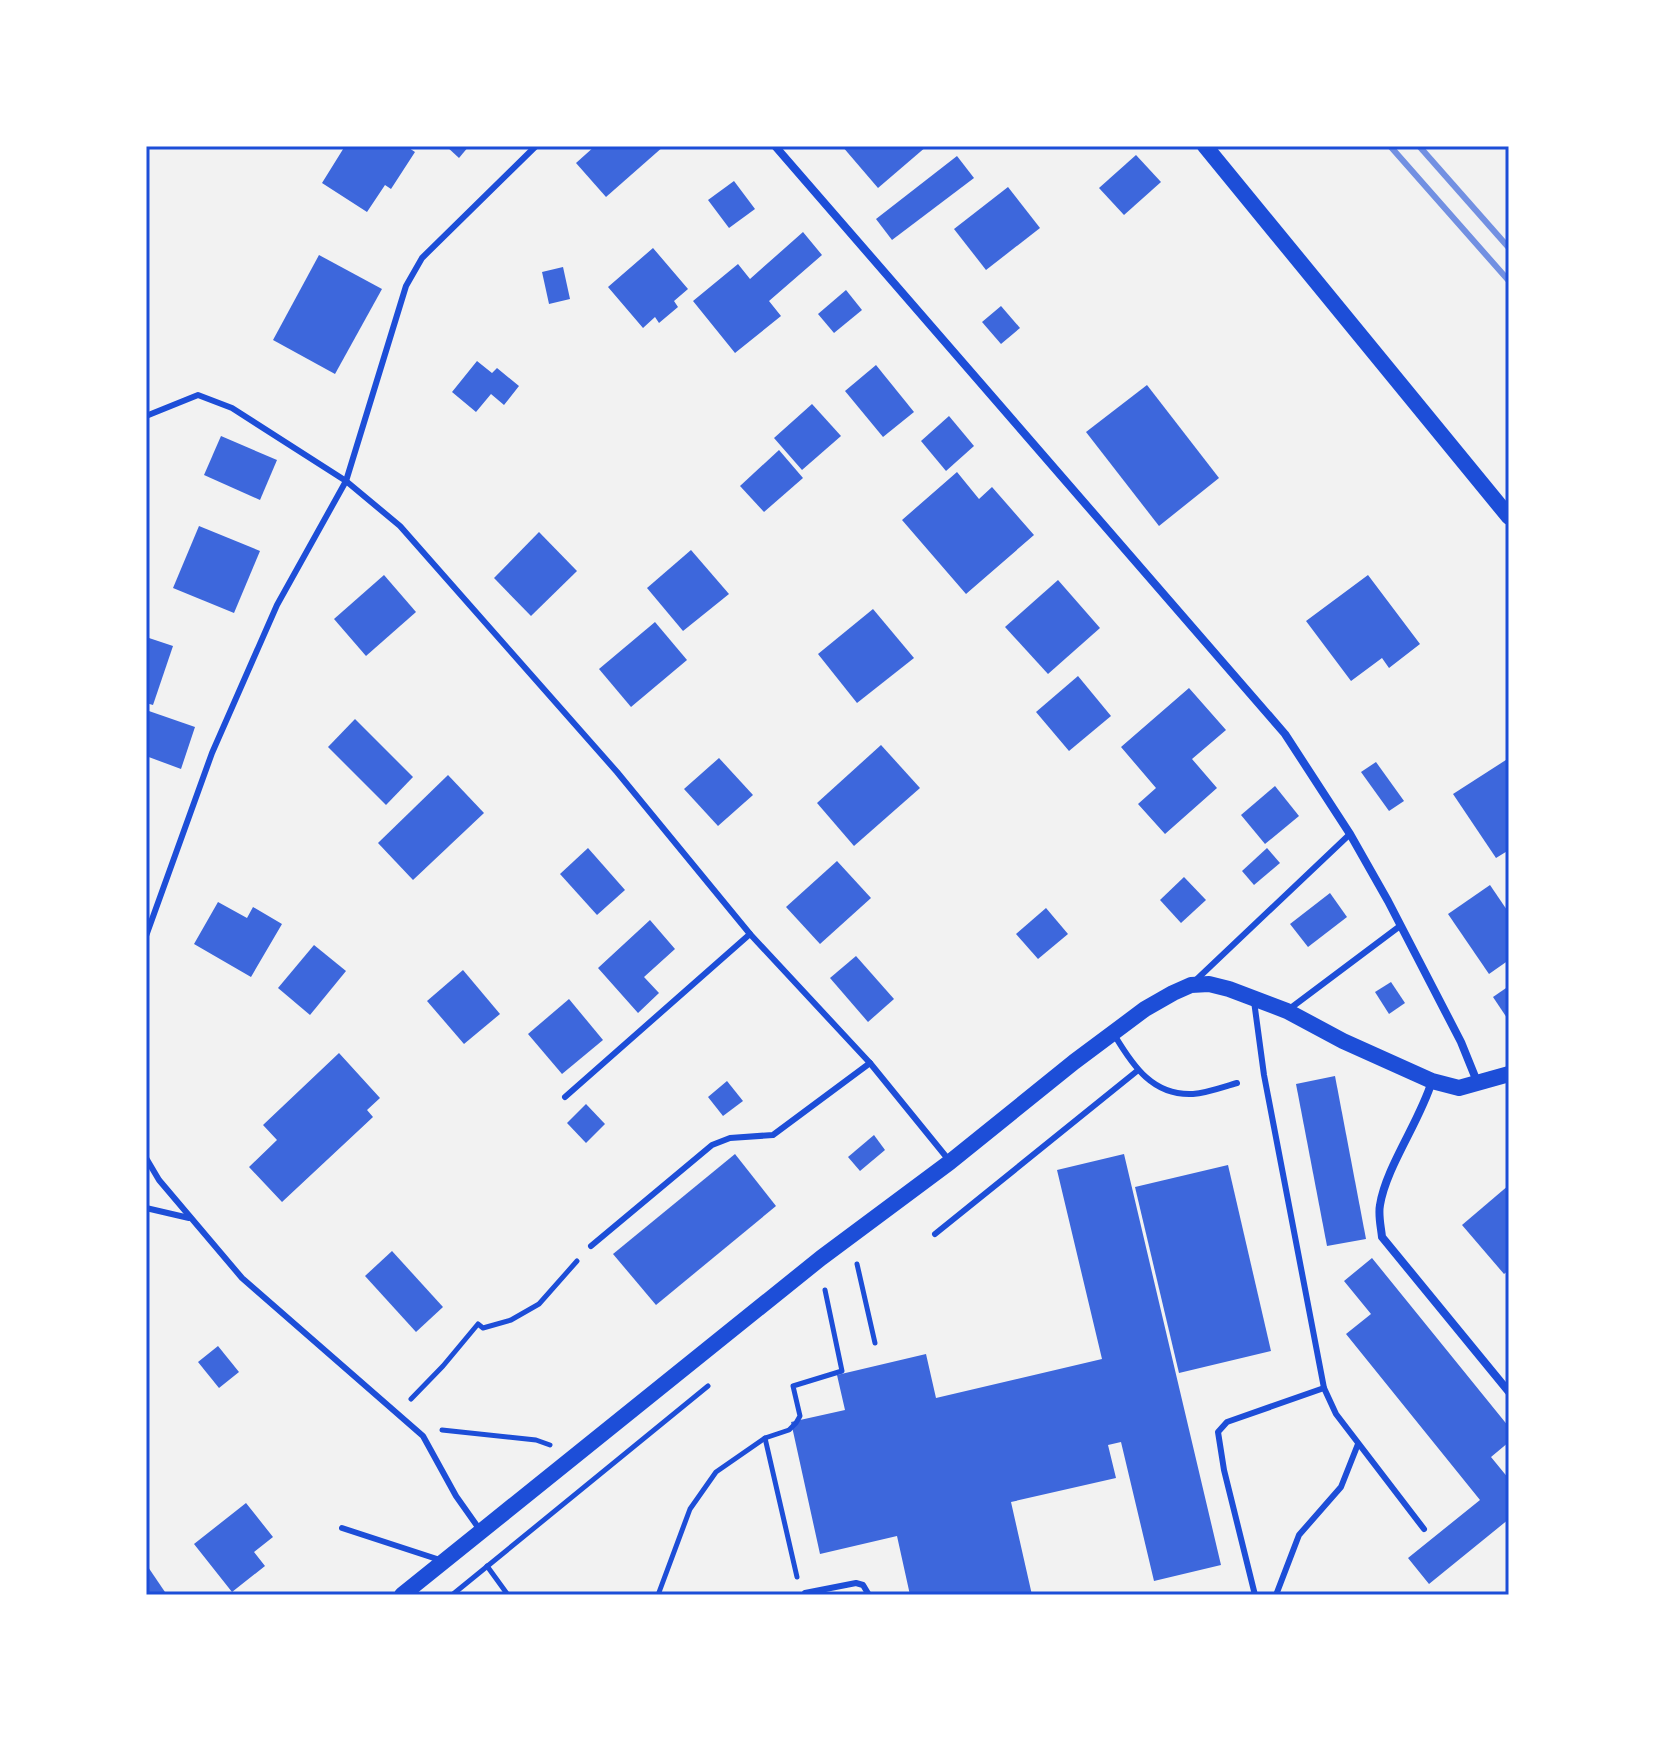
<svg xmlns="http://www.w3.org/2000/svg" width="1655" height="1741" viewBox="0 0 1655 1741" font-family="'Open Sans',sans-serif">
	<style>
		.building { fill: #3d67dc }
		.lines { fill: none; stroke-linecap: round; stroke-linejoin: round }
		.path { stroke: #1d4ed8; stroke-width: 5 }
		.service { stroke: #1d4ed8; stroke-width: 6 }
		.minor { stroke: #1d4ed8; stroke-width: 8 }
		.secondary { stroke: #1d4ed8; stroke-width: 16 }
		.rail { stroke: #7290e2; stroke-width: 6 }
		.neatline { fill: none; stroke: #1d4ed8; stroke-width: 3 }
	</style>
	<rect width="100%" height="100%" fill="#f2f2f2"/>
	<!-- building -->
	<g class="building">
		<path d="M345,146H406L415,152L391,189L385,185L367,212L322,183Z"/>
		<path d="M446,146H469L459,158Z"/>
		<path d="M595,146H664L606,197L576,163Z"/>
		<path d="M842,146H927L878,188Z"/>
		<path d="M1136,155L1161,182L1124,215L1099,188Z"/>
		<path d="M957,156L974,178L892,240L876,219Z"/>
		<path d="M734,181L755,209L729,228L708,200Z"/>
		<path d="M1008,187L1040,228L986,270L954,229Z"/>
		<path d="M803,232L822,255L769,301L781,316L735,353L693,301L738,264L750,279Z"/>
		<path d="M653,248L688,289L674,301L678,307L659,323L655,317L643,328L608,287Z"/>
		<path d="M319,255L382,289L335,374L273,340Z"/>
		<path d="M563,267L570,299L549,304L542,272Z"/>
		<path d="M846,290L862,310L834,333L818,314Z"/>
		<path d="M1001,306L1020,328L1001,344L982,322Z"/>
		<path d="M477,361L492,373L497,368L519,386L504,405L491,394L476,412L452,392Z"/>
		<path d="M876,365L914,412L883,437L845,391Z"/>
		<path d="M1147,385L1219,478L1159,526L1086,432Z"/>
		<path d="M812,404L841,436L802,470L774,438Z"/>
		<path d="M949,416L974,446L946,471L921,441Z"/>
		<path d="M221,436L277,460L260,500L204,475Z"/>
		<path d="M779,450L803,478L764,512L740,486Z"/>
		<path d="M957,472L979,499L992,487L1034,535L966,594L902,520Z"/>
		<path d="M199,526L260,551L234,613L173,588Z"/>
		<path d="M539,532L577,571L531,616L494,578Z"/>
		<path d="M691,550L729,594L683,631L647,588Z"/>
		<path d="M384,575L416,612L366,656L334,619Z"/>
		<path d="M1368,575L1420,644L1389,668L1382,658L1351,681L1306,621Z"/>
		<path d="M1058,580L1100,628L1048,674L1005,627Z"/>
		<path d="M873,609L914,658L857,703L818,654Z"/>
		<path d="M655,622L687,660L631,707L599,669Z"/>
		<path d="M146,637L173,646L153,705L146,703Z"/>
		<path d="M1078,676L1111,716L1069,751L1036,712Z"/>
		<path d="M1189,688L1226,730L1192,759L1217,788L1165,834L1138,804L1156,788L1121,747Z"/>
		<path d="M146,710L195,727L181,769L146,756Z"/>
		<path d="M355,719L413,777L386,805L328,747Z"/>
		<path d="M881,745L920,788L854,846L817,803Z"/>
		<path d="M719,758L753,795L718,826L684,789Z"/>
		<path d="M1509,758V850L1496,858L1453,794Z"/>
		<path d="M1376,762L1404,801L1389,811L1361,772Z"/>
		<path d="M448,775L484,813L413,880L378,843Z"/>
		<path d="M1275,786L1299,816L1265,844L1241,815Z"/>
		<path d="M588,848L625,890L597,915L560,874Z"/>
		<path d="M1267,848L1280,863L1254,885L1242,871Z"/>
		<path d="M837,861L871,898L820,944L786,907Z"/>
		<path d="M1184,877L1206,900L1181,923L1160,900Z"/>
		<path d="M1490,885L1509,913V960L1489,974L1448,914Z"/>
		<path d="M1330,893L1347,917L1308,947L1290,924Z"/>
		<path d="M218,902L247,918L253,907L282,924L251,977L194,944Z"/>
		<path d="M1046,908L1068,934L1038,959L1016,934Z"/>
		<path d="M650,920L675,949L644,977L659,993L638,1013L598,968Z"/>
		<path d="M314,945L346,971L310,1015L278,988Z"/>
		<path d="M856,956L894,999L868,1022L830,978Z"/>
		<path d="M463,970L500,1014L464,1044L427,1001Z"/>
		<path d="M1391,982L1405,1003L1389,1014L1375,992Z"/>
		<path d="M1509,986V1016L1507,1018L1493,997Z"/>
		<path d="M569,999L603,1040L562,1074L528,1034Z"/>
		<path d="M339,1053L380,1098L367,1110L373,1117L282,1202L249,1167L277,1140L263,1125Z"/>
		<path d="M1335,1076L1366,1239L1327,1246L1296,1084Z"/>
		<path d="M727,1081L743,1101L723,1116L708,1097Z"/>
		<path d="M586,1104L605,1124L586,1143L567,1123Z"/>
		<path d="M874,1135L885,1150L860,1171L848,1157Z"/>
		<path d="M735,1154L776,1206L656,1305L613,1254Z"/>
		<path d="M1124,1154L1221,1565L1154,1581L1121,1442L1108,1445L1116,1478L1011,1502L1032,1595H910L897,1536L820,1554L791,1422L845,1410L837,1375L926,1354L936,1398L1102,1359L1057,1170Z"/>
		<path d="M1228,1165L1271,1351L1179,1373L1135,1187Z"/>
		<path d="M1509,1185V1270L1504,1274L1462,1225Z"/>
		<path d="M392,1251L443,1307L416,1332L365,1276Z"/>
		<path d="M1372,1258L1509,1427V1442L1491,1457L1509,1479V1519L1429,1584L1408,1558L1480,1500L1346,1334L1371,1314L1344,1281Z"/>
		<path d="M218,1346L239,1372L219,1388L198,1362Z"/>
		<path d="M246,1503L273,1537L254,1552L265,1566L232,1592L194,1544Z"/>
		<path d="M146,1564L167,1595H146Z"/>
	</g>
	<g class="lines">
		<!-- path -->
		<g class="path">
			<path d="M857,1264L875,1343"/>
			<path d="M411,1399L443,1366L478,1324L483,1328L511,1320L539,1304L577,1261"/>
			<path d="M442,1430L536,1440L550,1445"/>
			<path d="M765,1438L797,1577"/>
			<path d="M487,1566L508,1595"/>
			<path d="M452,1595L708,1386"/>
			<path d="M658,1595L690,1509L716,1472L765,1438L789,1430L796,1423L800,1416L793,1386L842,1371L825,1290"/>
		</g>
		<!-- service -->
		<g class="service">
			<path d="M146,416L198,395L232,408L346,481L400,526L617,772L750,934L870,1063L948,1159"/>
			<path d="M146,936L212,753L277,605L346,481L406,286L422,258L536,146"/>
			<path d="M1196,980L1350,834"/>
			<path d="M1254,1001L1264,1075L1324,1388L1336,1414L1424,1529"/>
			<path d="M1288,1010L1400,926"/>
			<path d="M1115,1036C1133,1066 1153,1096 1193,1094C1207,1093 1223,1087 1237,1083"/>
			<path d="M565,1097L750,934"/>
			<path d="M146,1158L159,1180L242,1278L423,1436L456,1496L480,1530"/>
			<path d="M146,1208L189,1218"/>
			<path d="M935,1234L1137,1071"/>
			<path d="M591,1246L712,1145L730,1138L773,1135L870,1063"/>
			<path d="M342,1528L440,1560"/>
			<path d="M805,1593L856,1583L863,1585L869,1595"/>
			<path d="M1255,1595L1224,1470L1218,1432L1227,1422L1324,1388"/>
			<path d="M1276,1595L1299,1535L1341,1487L1358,1444"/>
		</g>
		<!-- minor -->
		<g class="minor">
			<path d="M775,146L1285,734L1350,834L1388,901L1461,1042L1478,1084"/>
			<path d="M1432,1081C1420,1121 1386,1167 1380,1205C1378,1215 1381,1227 1382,1237L1509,1392"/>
		</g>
		<!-- secondary -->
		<g class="secondary">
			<path d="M1205,146L1509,517"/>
			<path d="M402,1595L821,1258L950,1162L1074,1062L1145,1009L1173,993L1191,985L1209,984L1229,989L1287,1011L1343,1041L1432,1081L1459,1088L1509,1074"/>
		</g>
		<!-- rail -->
		<g class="rail">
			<path d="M1390,146L1509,281"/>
			<path d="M1419,146L1509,248"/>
		</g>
	</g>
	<!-- border -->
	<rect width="1655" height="1741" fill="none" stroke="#ffffff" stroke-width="296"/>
	<rect x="148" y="148" width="1359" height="1445" class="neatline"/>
</svg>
